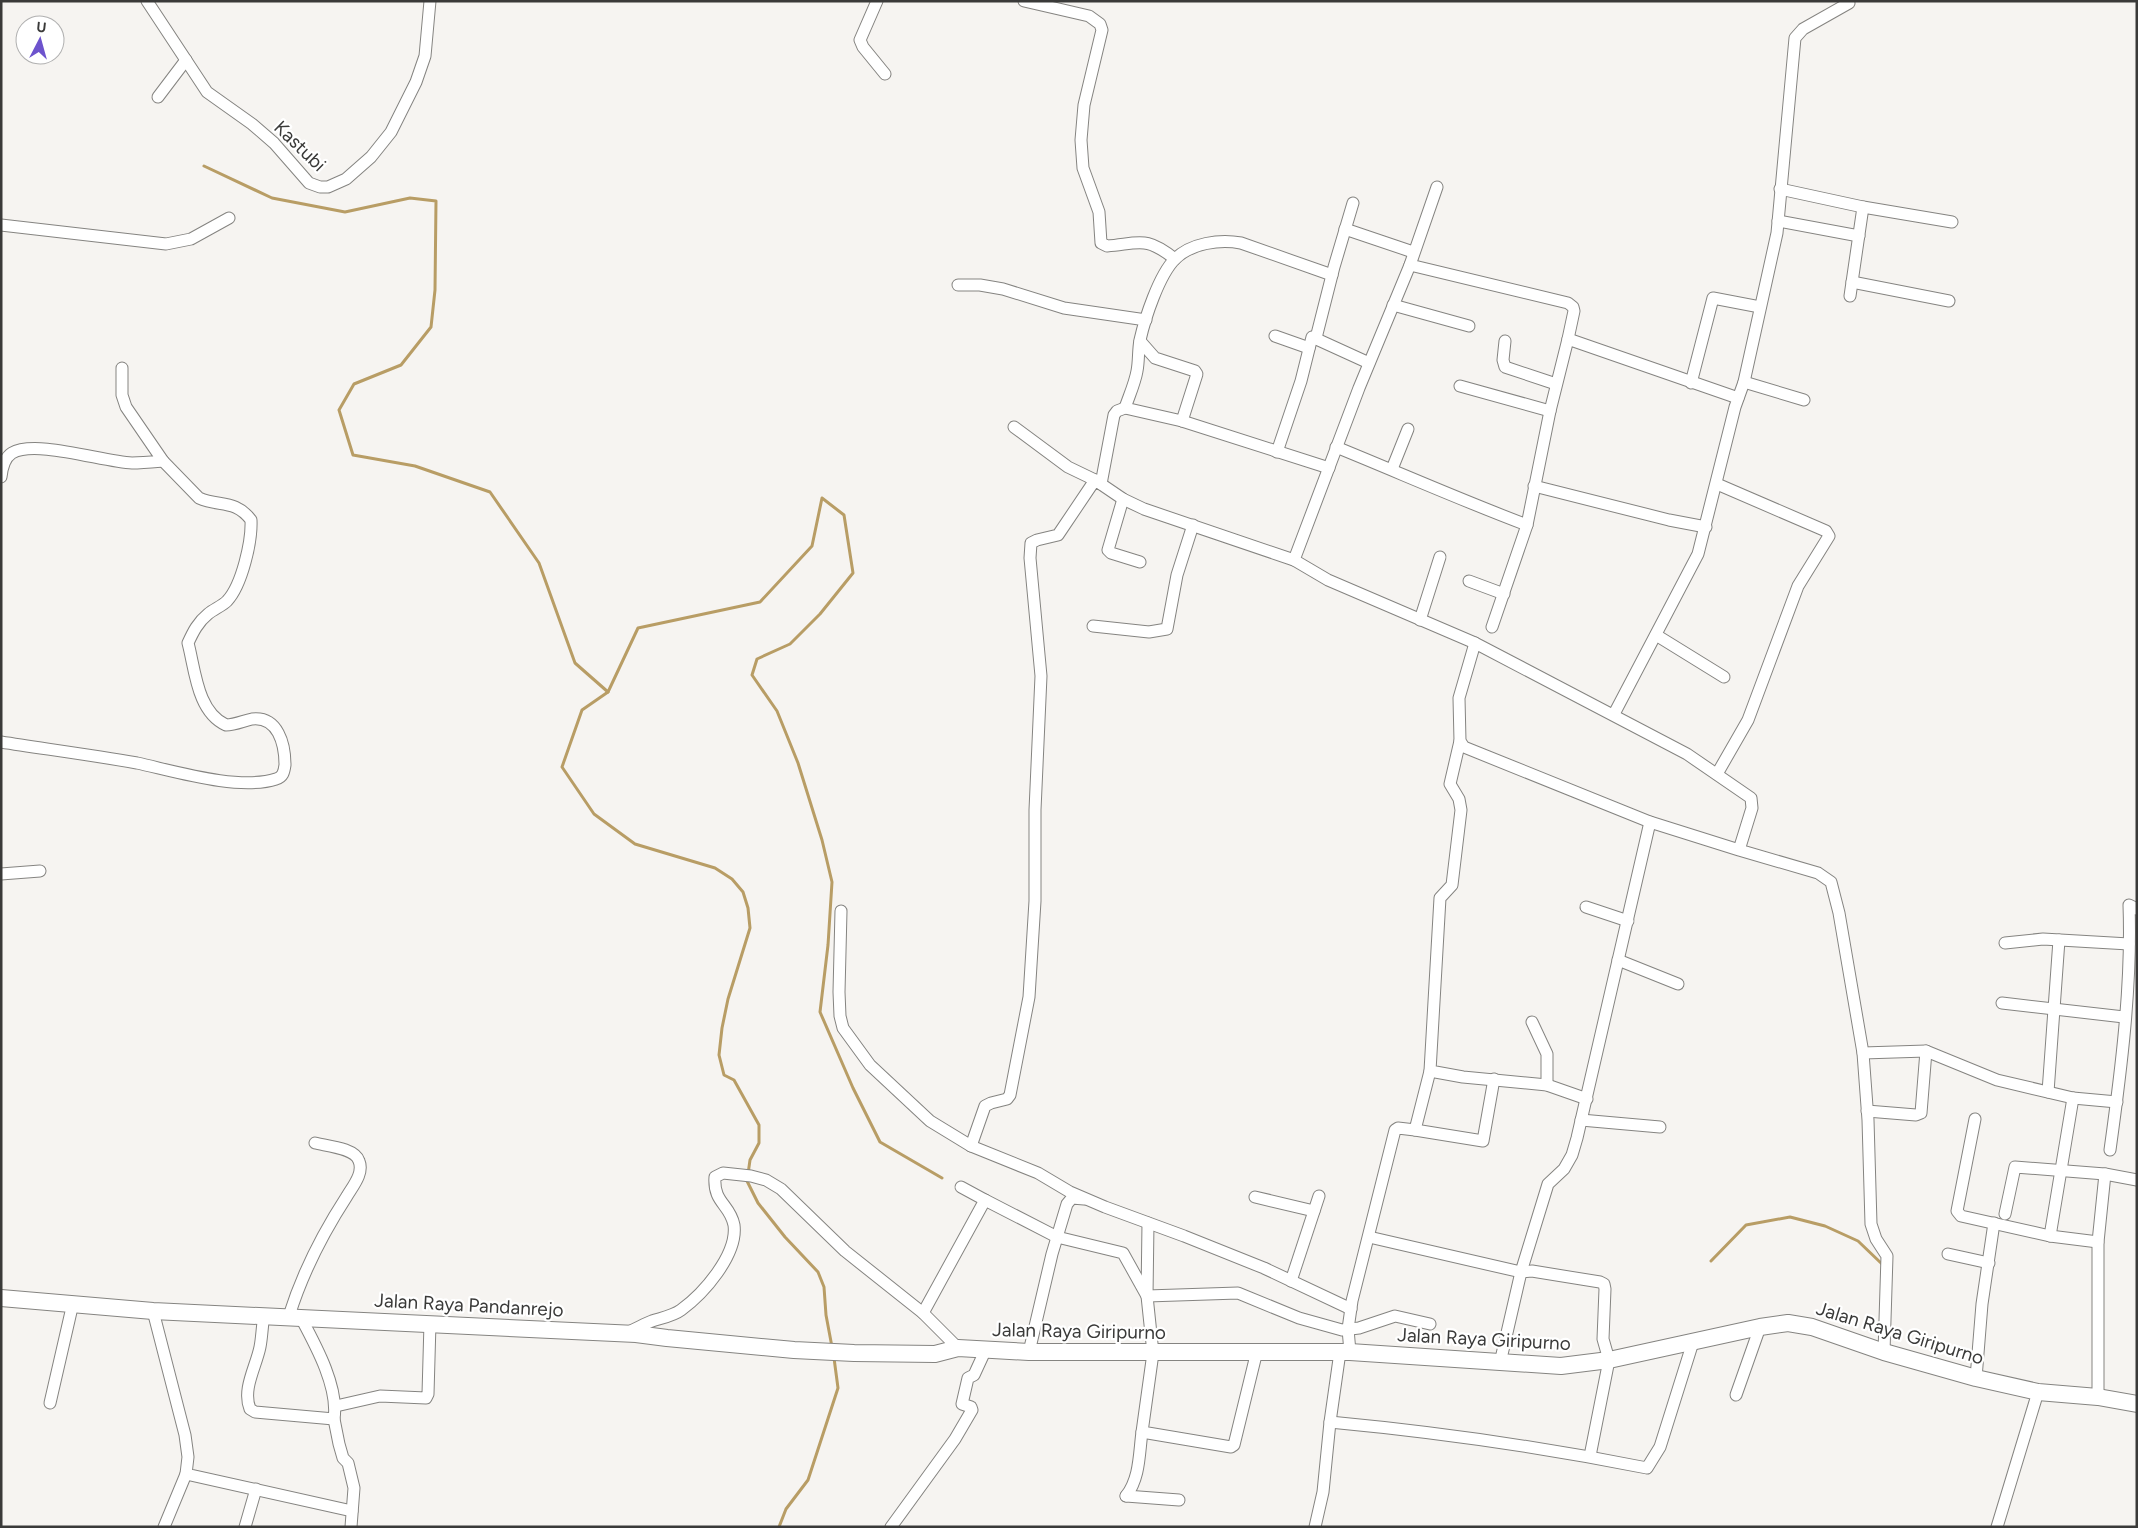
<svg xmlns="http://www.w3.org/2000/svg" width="2138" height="1528" viewBox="0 0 2138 1528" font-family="Figtree,sans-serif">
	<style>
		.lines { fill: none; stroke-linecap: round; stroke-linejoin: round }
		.stream { stroke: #b89d65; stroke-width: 3 }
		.minor-casing { stroke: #858481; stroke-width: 13 }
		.secondary-casing { stroke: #858481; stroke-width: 18 }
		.minor { stroke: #fff; stroke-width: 11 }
		.secondary { stroke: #fff; stroke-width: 16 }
		.labels { text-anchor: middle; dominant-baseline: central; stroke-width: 4.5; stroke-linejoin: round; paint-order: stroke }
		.street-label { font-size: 19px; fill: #3a3a39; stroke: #fff }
	</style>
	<rect width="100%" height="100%" fill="#f6f4f1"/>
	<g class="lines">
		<!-- stream -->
		<g class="stream">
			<path d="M204,166L272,198L345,212L410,198L436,201L435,290L431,327L401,365L354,384L339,410L353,455L415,466L490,492L539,563L575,663L608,692L638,628L760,602L812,546L822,498L844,515L853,573L820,614L790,644L757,659L752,675L777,711L798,763L822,840L832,882L828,945L820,1012L853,1088L880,1142L942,1178"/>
			<path d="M608,692L582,710L562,767L594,814L635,844L715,868L732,879L743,892L748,908L750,928L728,999L722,1028L719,1055L724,1075L734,1080L759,1125V1143L750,1160L747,1181L758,1203L785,1237L818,1272L824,1287L826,1315L832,1347"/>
			<path d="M1711,1261L1746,1225L1790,1217L1825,1226L1858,1241L1882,1264"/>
			<path d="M779,1527L786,1509L808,1480L838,1388L834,1358"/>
		</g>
		<!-- minor casing -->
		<g class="minor-casing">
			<g id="minor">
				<path d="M147,1L207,92L252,124L274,143L309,183L320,187H328L346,179L371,157L391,132L416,82L425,56L430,1"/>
				<path d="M877,1L860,40L863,47L885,74"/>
				<path d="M1024,1L1089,16L1100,24L1102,30L1084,105L1081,140L1083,168L1099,212L1101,243L1107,246C1141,243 1146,236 1175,259"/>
				<path d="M158,97L186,60"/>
				<path d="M1437,187L1410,265L1359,388L1294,560L1328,580L1475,643"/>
				<path d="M1780,189L1863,207"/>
				<path d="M1778,221L1859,236"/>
				<path d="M1,225L166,244L191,239L229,218"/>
				<path d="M1345,229L1413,252"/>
				<path d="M1410,265L1568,303L1573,307L1574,311L1568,339"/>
				<path d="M1852,282L1949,301"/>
				<path d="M958,285H980L1003,289L1064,308L1146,320"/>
				<path d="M1850,296L1863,207L1952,222"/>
				<path d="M1393,305L1469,326"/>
				<path d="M1275,336L1309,348"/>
				<path d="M1316,338L1334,267L1353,203"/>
				<path d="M1140,341L1155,358L1195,371L1197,374L1182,421"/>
				<path d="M1505,341L1503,360L1505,367L1556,384"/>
				<path d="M1744,382L1804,400"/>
				<path d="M1691,383L1713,298L1760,307"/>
				<path d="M1460,386L1550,411"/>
				<path d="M1125,408C1129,396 1135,383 1137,371C1139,361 1138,350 1140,340C1145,318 1159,275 1175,259C1191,243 1220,239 1241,243L1332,275"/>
				<path d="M1014,427L1068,467L1095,480"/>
				<path d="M1336,447C1400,473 1463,501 1527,525"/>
				<path d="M1277,452L1301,381L1312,337L1369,363"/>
				<path d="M1392,469L1408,429"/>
				<path d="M1,477C2,468 4,458 12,453C35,439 104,462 132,463C142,463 152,462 163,461L126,407L122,395V368"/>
				<path d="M1101,484L1114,415L1117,411L1125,408L1182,421L1329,468"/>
				<path d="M1717,484L1826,531L1829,536L1798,586L1748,720L1717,774"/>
				<path d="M1534,486L1669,520L1706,527"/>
				<path d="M1123,499L1108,550L1111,553L1140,562"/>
				<path d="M1294,560L1144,509L1123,499L1095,480L1058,535L1037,540L1031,543L1030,558L1041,676L1035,810V901L1029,997L1010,1095L1007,1099L991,1103L985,1106L971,1146L1038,1173L1070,1192L1105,1207L1184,1236L1264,1268L1351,1309"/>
				<path d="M1469,581L1504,594"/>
				<path d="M1420,620L1440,557"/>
				<path d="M1093,626L1149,632L1167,629L1177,575L1193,525"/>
				<path d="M1492,627L1527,525L1550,411L1568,339L1738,398"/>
				<path d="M1656,635L1724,677"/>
				<path d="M1614,714L1698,554L1735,407L1744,382L1777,233L1795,38L1803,29L1849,3"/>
				<path d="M1460,741L1450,784L1459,799L1461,810L1452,885L1440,898L1430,1071L1463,1077L1547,1085L1587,1099"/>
				<path d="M1,742C46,749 92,755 137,763C174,771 239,791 276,779C283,777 284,772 285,765C285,744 278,716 252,719C243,721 235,725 226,725C197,712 195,669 188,643C193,632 198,622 208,614C214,609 222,606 227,601C242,585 252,541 251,520C235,499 219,507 199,498L163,461"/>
				<path d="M1739,850L1650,822L1464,747L1460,741L1459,698L1475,643L1687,754L1751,798L1752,808L1739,850L1818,873L1831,882L1839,913L1863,1053L1868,1120L1871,1224L1876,1239L1887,1256L1884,1352"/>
				<path d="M1,874L40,871"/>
				<path d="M1586,907L1628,921"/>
				<path d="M841,911L839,992L840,1016L843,1028L870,1065L930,1121L971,1146"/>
				<path d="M2005,943L2043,939L2129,944"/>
				<path d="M1618,960L1678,984"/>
				<path d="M2002,1003L2124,1017"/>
				<path d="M1532,1022L1547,1054V1085"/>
				<path d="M1863,1053L1926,1051L1997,1080L2073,1098L2117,1102"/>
				<path d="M2048,1092L2059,940"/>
				<path d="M1867,1111L1916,1115L1921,1113L1926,1051"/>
				<path d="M1975,1119L1957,1211L1961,1216L2050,1236L2073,1098"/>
				<path d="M1581,1120L1660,1127"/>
				<path d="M1415,1130L1483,1141L1494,1079"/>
				<path d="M2110,1150C2121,1071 2132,985 2129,905L2137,909"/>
				<path d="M961,1187L985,1200"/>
				<path d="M1255,1197L1314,1211"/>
				<path d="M2005,1214L2015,1167L2105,1174L2137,1180"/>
				<path d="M1148,1223L1147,1296L1153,1353L1142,1432L1231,1447L1234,1445L1257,1351"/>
				<path d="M2050,1236L2098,1242"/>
				<path d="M1369,1237L1521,1272L1532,1271L1600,1282L1604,1284L1605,1289L1603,1339L1609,1360L1590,1456"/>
				<path d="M1948,1254L1989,1263"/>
				<path d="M1291,1281L1319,1196"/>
				<path d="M153,1311L185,1435L188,1457L186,1474L352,1511"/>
				<path d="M923,1313L985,1200L1057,1237L1123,1253L1147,1296L1238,1293L1299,1318L1342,1330L1359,1328L1395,1316L1430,1324"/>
				<path d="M264,1316C262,1326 262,1337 260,1347C256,1367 242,1389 250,1409L255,1412L334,1419C339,1387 315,1344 300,1316"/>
				<path d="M289,1316C302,1274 323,1233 347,1196C353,1186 364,1173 359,1161C355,1148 327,1146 315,1143"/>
				<path d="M628,1332C636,1329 644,1324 652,1321C661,1318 673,1316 681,1310C703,1294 738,1255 734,1225C730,1204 713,1203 715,1177L723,1173L751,1176L766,1180L781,1189L845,1251L923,1313L958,1348"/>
				<path d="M1029,1352L1052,1254L1067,1204L1072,1198L1084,1199"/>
				<path d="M1350,1352L1348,1329L1352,1301L1395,1130L1398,1128L1415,1130L1430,1071"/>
				<path d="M1500,1363L1521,1272L1548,1184L1564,1169L1572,1155L1577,1138L1650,822"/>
				<path d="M1976,1378L1982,1304L1994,1223"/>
				<path d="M1736,1395L1760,1327"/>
				<path d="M2098,1397V1242L2105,1174"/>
				<path d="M50,1403L73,1303"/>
				<path d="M336,1406L380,1396L426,1398L428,1394L430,1323"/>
				<path d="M334,1419L339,1444L343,1458L348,1463L354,1488L351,1527"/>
				<path d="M1330,1422C1436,1432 1542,1447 1647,1468L1660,1447L1693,1342"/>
				<path d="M1126,1496C1140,1478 1139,1454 1142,1432"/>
				<path d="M1126,1496L1179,1500"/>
				<path d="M164,1527L186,1474"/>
				<path d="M245,1527L256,1489"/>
				<path d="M891,1527L955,1439L972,1410L971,1407L962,1404L968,1378L974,1375L986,1349"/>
				<path d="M1315,1527L1323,1492L1330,1422L1340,1352"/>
				<path d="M1997,1527L2038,1392"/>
			</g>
		</g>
		<!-- secondary casing -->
		<g class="secondary-casing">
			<path id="secondary" d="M1,1298L153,1311L636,1334L667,1338L794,1350L854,1353L935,1354L958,1348L1029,1352H1350L1561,1366L1609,1360L1760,1327L1788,1323L1812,1327L1884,1352L1976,1378L2038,1392L2098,1397L2137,1404"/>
		</g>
		<!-- minor -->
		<use href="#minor" class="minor"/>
		<!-- secondary -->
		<use href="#secondary" class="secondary"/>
	</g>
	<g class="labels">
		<!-- street labels -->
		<g class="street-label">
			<text transform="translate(300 146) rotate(44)">Kastubi</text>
			<text transform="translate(469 1305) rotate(3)">Jalan Raya Pandanrejo</text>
			<text transform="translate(1079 1331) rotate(1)">Jalan Raya Giripurno</text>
			<text transform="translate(1900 1333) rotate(17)">Jalan Raya Giripurno</text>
			<text transform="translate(1484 1339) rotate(3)">Jalan Raya Giripurno</text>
		</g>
	</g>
	<!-- border -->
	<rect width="2138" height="1528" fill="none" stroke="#3a3a39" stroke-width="5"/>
	<!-- north arrow -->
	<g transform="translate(40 40) rotate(6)"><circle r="24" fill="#ffffff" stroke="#b0b0b0"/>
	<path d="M0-4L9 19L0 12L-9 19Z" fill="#6d53cd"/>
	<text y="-8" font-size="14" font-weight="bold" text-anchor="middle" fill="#3a3a39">U</text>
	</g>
</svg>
